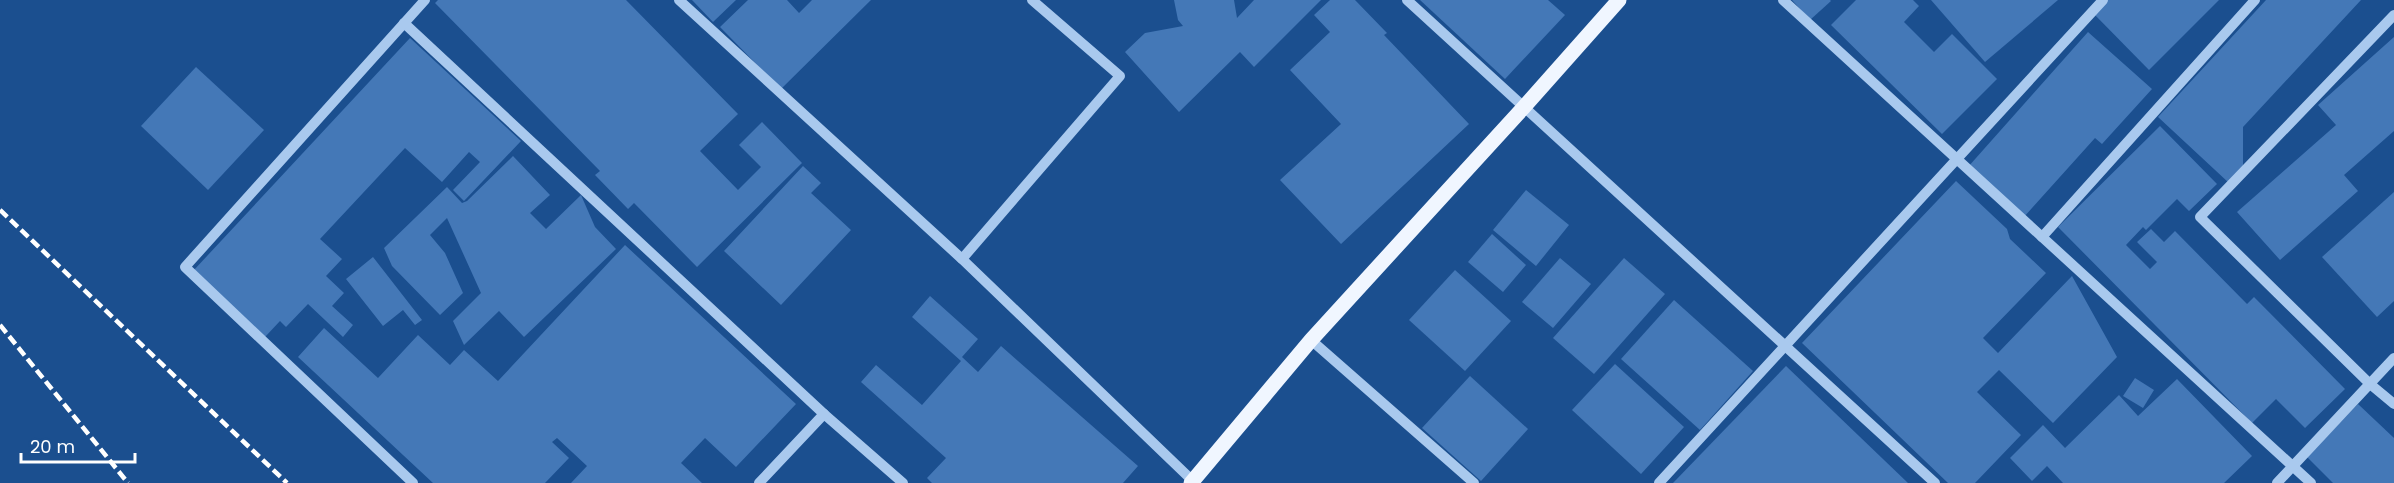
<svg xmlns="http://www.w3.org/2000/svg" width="2394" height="483" viewBox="0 0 2394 483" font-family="Poppins,sans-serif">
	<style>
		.building { fill: #4478b7 }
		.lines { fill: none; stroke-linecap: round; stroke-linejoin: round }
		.minor { stroke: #a9c9ee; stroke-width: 10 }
		.major { stroke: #f0f6ff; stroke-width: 15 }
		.rail { stroke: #fff; stroke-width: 4.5; stroke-dasharray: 10 4.5; stroke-linecap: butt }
	</style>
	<rect width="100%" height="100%" fill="#1b4f8f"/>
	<!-- building -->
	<g class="building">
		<path d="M438,0H626L738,114L700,151L738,190L761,167L739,145L762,122L802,163L697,267L634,203L628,209L595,175L600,171L435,3Z"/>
		<path d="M692,0H736L713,22Z"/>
		<path d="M748,0H787L799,13L812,0H871L781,89L720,27Z"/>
		<path d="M1174,0H1234L1237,18L1254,0H1321L1254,67L1240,52L1179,112L1125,52L1145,33L1183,26L1178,20Z"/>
		<path d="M1330,0H1355L1387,33L1384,35L1469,124L1341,244L1280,180L1341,124L1290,70L1330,32L1314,15Z"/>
		<path d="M1420,0H1548L1565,15L1505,79Z"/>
		<path d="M1792,0H1830L1831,1L1810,20Z"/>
		<path d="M1856,0H1913L1919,6L1904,22L1934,52L1952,34L1997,79L1942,134L1831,25Z"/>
		<path d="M1931,0H2058L1985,62Z"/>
		<path d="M2106,0H2219L2149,70L2093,13Z"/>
		<path d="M2266,0H2361L2243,127V169L2229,183L2158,117Z"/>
		<path d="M2088,32L2152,89L2102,144L2095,138L2024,217L1968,167Z"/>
		<path d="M2394,37V131L2344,175L2358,191L2280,260L2237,212L2336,125L2318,105Z"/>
		<path d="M410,38L521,141L464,201L453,190L480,162L469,152L442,182L405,148L320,239L342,259L326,276L344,293L332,306L353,325L343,337L308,304L286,327L280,321L265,337L194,270Z"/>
		<path d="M196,67L264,130L208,190L141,126Z"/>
		<path d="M2160,126L2217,184L2189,211L2177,199L2146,230L2143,227L2126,245L2150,269L2157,262L2137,242L2151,229L2164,242L2175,231L2247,304L2254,297L2345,389L2305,428L2276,399L2252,423L2058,227Z"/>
		<path d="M513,156L550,195L530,213L546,229L581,195L595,227L616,249L524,337L499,311L464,345L453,321L481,293L447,218L430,235L445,253L463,293L440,315L392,266L384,248L447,187L462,203L467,201Z"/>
		<path d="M803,166L821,183L811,193L851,230L781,305L724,251Z"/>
		<path d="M1956,181L2007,229L2010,239L2046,273L1983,338L1998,353L2072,276L2117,357L2053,423L1999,370L1977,392L2021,435L1975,483H1948L1802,343Z"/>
		<path d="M1526,190L1569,225L1536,266L1493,230Z"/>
		<path d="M2394,192V301L2377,317L2322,257Z"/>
		<path d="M1492,234L1526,265L1503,292L1468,262Z"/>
		<path d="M625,245L796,404L736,467L705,438L681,463L702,483H571L587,466L557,438L552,442L569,458L545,483H433L298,357L324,328L378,378L418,335L450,365L464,350L498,381Z"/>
		<path d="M373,257L422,320L415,325L403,310L383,326L346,279Z"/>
		<path d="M1560,258L1591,284L1553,328L1522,302Z"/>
		<path d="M1624,258L1665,294L1594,374L1553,338Z"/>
		<path d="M1455,270L1511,321L1465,371L1409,320Z"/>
		<path d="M930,296L978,339L962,357L978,372L1001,346L1138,466L1123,483H932L927,478L946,458L861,382L876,365L922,405L961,361L912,317Z"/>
		<path d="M1674,300L1753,371L1700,430L1621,359Z"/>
		<path d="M1615,364L1684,427L1641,474L1572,410Z"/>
		<path d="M1786,366L1908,483H1673Z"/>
		<path d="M1470,376L1528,429L1481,481L1422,428Z"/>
		<path d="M2135,378L2154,390L2143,408L2123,396Z"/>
		<path d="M2177,379L2252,456L2224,483H2063L2047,466L2032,481L2010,458L2043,425L2065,448L2119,395L2138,416Z"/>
		<path d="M2358,404L2394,438V483H2333L2307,457Z"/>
	</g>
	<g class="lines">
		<!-- minor -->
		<g class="minor">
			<path d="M679,0L962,259L1195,483"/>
			<path d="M1407,0L1935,483"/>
			<path d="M1783,0L2311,483"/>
			<path d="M2394,15L2200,217L2370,384L2394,404"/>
			<path d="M404,23L824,414L903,483"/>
			<path d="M2042,237L2255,0"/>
			<path d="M962,259L1120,76L1032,0"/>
			<path d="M1311,340L1474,483"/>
			<path d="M413,483L185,267L425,0"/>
			<path d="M759,483L824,414"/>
			<path d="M1659,483L2103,0"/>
			<path d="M2277,483L2394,358"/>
		</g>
		<!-- major -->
		<path class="major" d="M1191,483L1311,340L1524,107L1619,0"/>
		<!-- rail -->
		<g class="rail">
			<path d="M0,210L287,483"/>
			<path d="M0,325L128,483"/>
		</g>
	</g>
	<!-- scale -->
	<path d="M21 453v9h114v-9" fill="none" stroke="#ffffff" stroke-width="3"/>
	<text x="30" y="453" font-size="18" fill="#ffffff" stroke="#1b4f8f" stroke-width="4.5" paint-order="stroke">20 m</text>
</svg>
